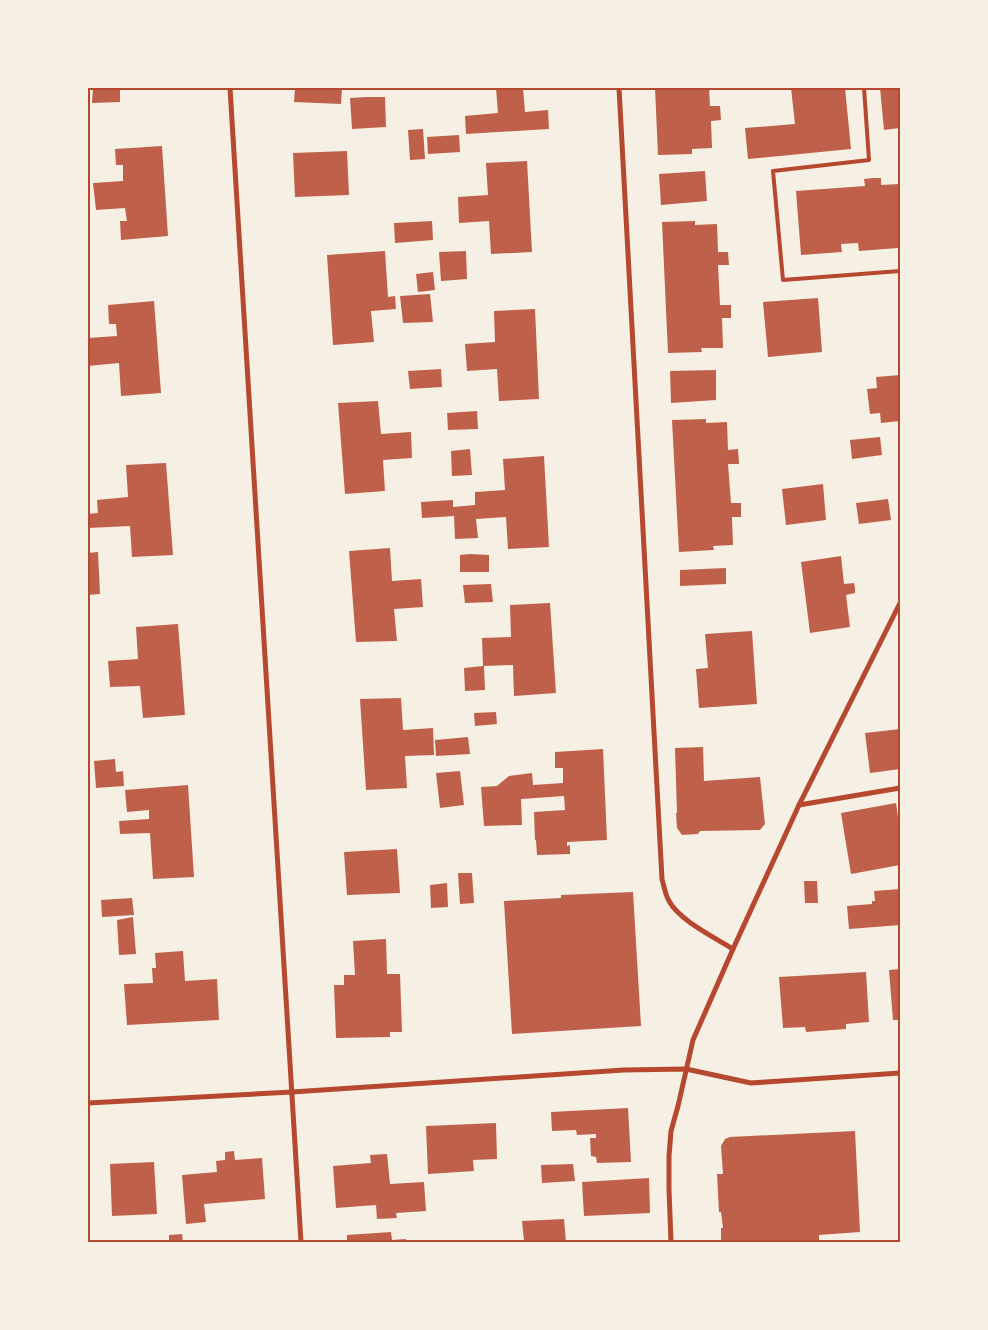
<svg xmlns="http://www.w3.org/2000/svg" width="988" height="1330" viewBox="0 0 988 1330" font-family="'Titillium Web',sans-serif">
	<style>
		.building { fill: #bf614a }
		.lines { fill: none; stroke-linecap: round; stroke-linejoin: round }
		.service { stroke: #b5482f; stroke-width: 4 }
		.minor { stroke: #b5482f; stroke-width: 5 }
		.neatline { fill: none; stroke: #b5482f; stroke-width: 2 }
	</style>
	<rect width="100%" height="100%" fill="#f6efe4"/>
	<!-- building -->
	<g class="building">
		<path d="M93,88H120V102L92,103Z"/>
		<path d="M295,88H342L341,104L294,102Z"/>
		<path d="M496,88H523L525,112L548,110L549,129L466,134L465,116L498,113Z"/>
		<path d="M655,88H709L710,106H720L721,120L711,121L712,148L692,149V154L658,155Z"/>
		<path d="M791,88H845L851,149L748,159L745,128L795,124Z"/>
		<path d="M880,88H900V128L884,130Z"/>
		<path d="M367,97H385L386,127L352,129L350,98Z"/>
		<path d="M423,129L425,159L410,160L408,130Z"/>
		<path d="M459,135L460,152L428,154L427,137Z"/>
		<path d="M162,146L168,236L121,240L120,221H127L125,208L96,210L93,183L123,181V165H116L115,149Z"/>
		<path d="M347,151L349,195L295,197L293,153Z"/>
		<path d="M527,161L532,252L491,254L489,221L459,223L458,197L488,195L486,163Z"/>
		<path d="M705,171L707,201L661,205L659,174Z"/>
		<path d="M873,178H881V185L900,184V240L898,241V248L859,251L858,243L841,244L842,252L801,255L796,191L865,186L864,179Z"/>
		<path d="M432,221L433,240L395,243L394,223Z"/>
		<path d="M695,221V225L717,224L718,252H728L729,265H718L720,305H731V318H722L723,348H701L702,352L668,353L662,222Z"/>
		<path d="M385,251L388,297L395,296L396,309L371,311L374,342L333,345L327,255Z"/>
		<path d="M466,251L467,279L441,281L439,252Z"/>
		<path d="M433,272L435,290L418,292L416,274Z"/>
		<path d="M430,294L433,322L403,323L400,296Z"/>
		<path d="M818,298L822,352L768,357L763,302Z"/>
		<path d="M154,301L161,393L121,396L119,363L88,366V338L117,336L116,324H109L108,305Z"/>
		<path d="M535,309L539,399L499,401L497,369L467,371L465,344L495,342L494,311Z"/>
		<path d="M441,369L442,387L410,389L408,371Z"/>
		<path d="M716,370V400L671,403L670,371Z"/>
		<path d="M900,375V421L881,423L880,413L870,414L867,389L877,388L876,377Z"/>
		<path d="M378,401L381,434L411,432L412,458L383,460L385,491L345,494L338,403Z"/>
		<path d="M477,411L478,429L448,430L447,413Z"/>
		<path d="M706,419V423L727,422L728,450L738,449L739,464H728L731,503H741V517H732L733,545L713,546L714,550L679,552L672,420Z"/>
		<path d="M880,437L882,455L852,459L850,440Z"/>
		<path d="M470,449L472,475L452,476L451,451Z"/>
		<path d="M544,456L549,547L508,549L506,517L476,519L478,538L455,539L454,516L422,518L421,502L453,500V507L475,505V492L505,490L503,459Z"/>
		<path d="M166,463L173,555L132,557L130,526L88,528V514L98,513L97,500L128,497L126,465Z"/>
		<path d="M823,484L826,520L786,525L782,489Z"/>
		<path d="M888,499L891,520L859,524L856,503Z"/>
		<path d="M390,548L392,581L421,579L423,607L394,609L397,641L356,642L349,551Z"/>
		<path d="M98,552L100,594L88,595V553Z"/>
		<path d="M470,554L489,555V572H460V555Z"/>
		<path d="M841,556L844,584L854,583L855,588V593L846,595L850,627L810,633L801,562Z"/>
		<path d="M726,568V584L680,586V570Z"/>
		<path d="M491,584L493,602L465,603L463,585Z"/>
		<path d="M550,603L556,693L514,696L513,665L484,666L485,690L465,691L464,668L483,666L482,638L511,637L510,605Z"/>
		<path d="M178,624L185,715L143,718L140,686L110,687L108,661L138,659L136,627Z"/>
		<path d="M752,631L757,704L699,708L696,669L708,668L705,634Z"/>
		<path d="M401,698L403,730L433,728L434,755L405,756L407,788L366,790L360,699Z"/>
		<path d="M496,712L497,724L475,726L474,713Z"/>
		<path d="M900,729V769L870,773L865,733Z"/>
		<path d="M468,737L470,754L436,756L435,740Z"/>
		<path d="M703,747L704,781L760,777L765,824L760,830L700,831L698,834L682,835L677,828L676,813H677L675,748Z"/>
		<path d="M603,749L607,840L567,842V846L570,845V854L537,855L536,840H535L534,812L565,810L564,796L521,799L522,825L484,826L481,787L497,786L509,776L532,773L533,785L563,783V768H555V752Z"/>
		<path d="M115,759L116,772L123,771L124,786L96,788L94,761Z"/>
		<path d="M460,771L464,805L440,808L436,773Z"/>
		<path d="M188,785L194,877L153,879L150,833L120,834L119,821L149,819V810L127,812L125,790Z"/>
		<path d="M896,803L900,831V865L851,874L841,813Z"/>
		<path d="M397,849L400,893L347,895L344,852Z"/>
		<path d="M458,873H472L474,903L460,904Z"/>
		<path d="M804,881H817L818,903H805Z"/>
		<path d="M447,883L448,907L431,908L430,885Z"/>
		<path d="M900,889V925L849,929L847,906L872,904V901H875L874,891Z"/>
		<path d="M633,892L641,1026L512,1034L504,901L561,898V895Z"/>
		<path d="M132,898L134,915L102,917L101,900Z"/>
		<path d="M133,917L136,954L119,955L117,920Z"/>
		<path d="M386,939L387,974H400L402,1032H390V1037L336,1038L334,985H344V975H355L353,941Z"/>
		<path d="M183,951L185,981L217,979L219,1020L127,1025L124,984L153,983L152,968H156L155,953Z"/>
		<path d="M900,969V1020H893L889,970Z"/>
		<path d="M866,972L869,1022L846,1024V1029L806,1032L805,1027L783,1028L779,977Z"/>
		<path d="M628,1108L631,1162L597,1163L596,1157L591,1156L590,1138H596V1134L577,1135L576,1130L552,1131L551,1112Z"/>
		<path d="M496,1123L497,1159L473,1160L474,1171L428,1174L426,1126Z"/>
		<path d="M855,1131L860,1232L819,1235V1242H721V1228H723L721,1212H719L717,1174H723L721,1146L725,1139L730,1137Z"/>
		<path d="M234,1151L235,1160L262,1158L265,1199L204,1204L206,1222L186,1224L182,1175L217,1172L216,1161L225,1160V1152Z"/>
		<path d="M387,1154L390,1184L424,1182L426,1211L396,1213L397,1218L377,1219L376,1205L336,1208L333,1166L371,1163L370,1155Z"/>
		<path d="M154,1162L157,1214L112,1216L110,1164Z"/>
		<path d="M573,1164L575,1181L542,1183L541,1165Z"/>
		<path d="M649,1178L650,1213L584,1216L582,1182Z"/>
		<path d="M564,1219L566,1242H548V1240L524,1241L522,1221Z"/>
		<path d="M391,1232L392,1240L406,1239V1242H347V1235Z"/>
		<path d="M182,1234L183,1242H169V1235Z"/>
	</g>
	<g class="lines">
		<!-- service -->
		<path class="service" d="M864,88L869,160L773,171L783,280L900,271"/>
		<!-- minor -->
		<g class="minor">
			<path d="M230,88L301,1242"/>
			<path d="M619,88L662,879C664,886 665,894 669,901C680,921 714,937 733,949"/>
			<path d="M799,805L900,788"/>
			<path d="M88,1103L292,1092L624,1070L686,1069L751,1083L900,1073"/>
			<path d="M671,1242L669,1189V1156L671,1131L678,1106L693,1040L733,949L799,805L900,603"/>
		</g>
	</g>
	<!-- border -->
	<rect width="988" height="1330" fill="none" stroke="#f6efe4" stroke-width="178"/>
	<rect x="89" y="89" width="810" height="1152" class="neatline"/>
</svg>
